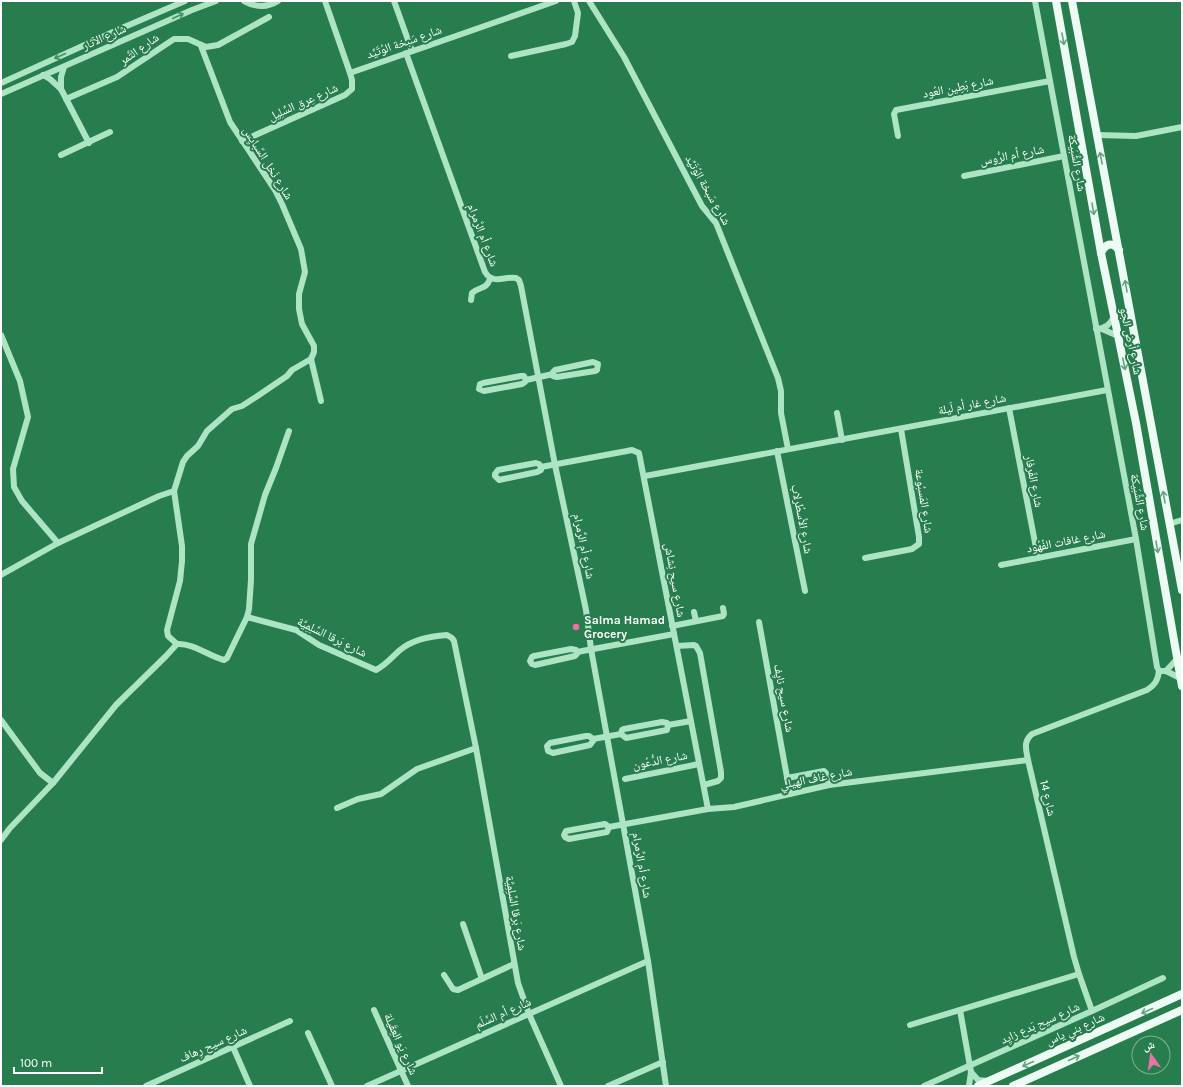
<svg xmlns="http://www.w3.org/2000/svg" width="1183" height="1087" viewBox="0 0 1183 1087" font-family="Karla,'Noto Naskh Arabic',sans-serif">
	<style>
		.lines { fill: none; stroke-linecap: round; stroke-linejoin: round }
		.minor { stroke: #ace4c4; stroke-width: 6 }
		.major { stroke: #ecfcf4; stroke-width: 8 }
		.oneway { stroke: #429265 }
		.oneway2 { stroke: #62a37f }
		.poi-dot { fill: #ec72a5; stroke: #277d4d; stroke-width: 1.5 }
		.labels { text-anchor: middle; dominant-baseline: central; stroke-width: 4; stroke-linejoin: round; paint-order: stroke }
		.street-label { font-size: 12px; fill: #fff; stroke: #277d4d }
		.poi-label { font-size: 12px; font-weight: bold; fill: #fff; stroke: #277d4d; text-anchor: start }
	</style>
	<rect width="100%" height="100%" fill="#277d4d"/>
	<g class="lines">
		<!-- minor -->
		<g class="minor">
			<path d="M244,1C255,7 267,8 278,1"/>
			<path d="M394,1L412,51"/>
			<path d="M589,1L624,57L702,206L716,223L778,378L781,391V413L788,449"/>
			<path d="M1035,1L1136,539L1157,667L1159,671H1166L1180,678"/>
			<path d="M201,46L230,122L275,190L282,204L301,249L305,272L299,294V309L302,324L314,346V352L311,359L321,401"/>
			<path d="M406,53L485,272C493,285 504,276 516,278L519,280L521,286L555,465L586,610L591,649L648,961L666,1086"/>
			<path d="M511,56L566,44L572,42L575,36L578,13L574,1"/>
			<path d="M350,73L556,1"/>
			<path d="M43,75L50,79L61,89L89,143"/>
			<path d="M1,83L122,28L185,1"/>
			<path d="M61,89V77L64,67"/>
			<path d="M1,94L192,10L216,1"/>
			<path d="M66,99L117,77L174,39H188L206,47L218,45L269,17"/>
			<path d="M1097,135L1136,136L1182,127"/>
			<path d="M898,136L894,114L896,110L1050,81"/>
			<path d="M242,141L345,95L352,89V80L350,73L325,1"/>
			<path d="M61,155L110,132"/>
			<path d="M964,176L1064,156"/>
			<path d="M471,300L472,293C480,286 486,290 490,279"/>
			<path d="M1096,329C1105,329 1109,325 1114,317"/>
			<path d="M1102,329L1118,336"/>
			<path d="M1,335L20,381L28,417L13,469L14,487L22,501L58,543"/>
			<path d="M593,362L598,364L597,370L595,371L557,377L553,376V372L555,370Z"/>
			<path d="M521,376H524L526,380L525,382L522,384L484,391L479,389L480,384L483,383Z"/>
			<path d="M526,380L553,374"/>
			<path d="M1009,408L1038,558"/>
			<path d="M837,413L842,440"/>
			<path d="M777,451L805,591"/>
			<path d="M536,463L539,464L541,467V470L537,472L499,480L495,476V474L498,470Z"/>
			<path d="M541,467L627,451L632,450L639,453L708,809"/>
			<path d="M645,476L1107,390"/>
			<path d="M174,491L182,546V561L180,581L167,630L168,636L177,644C194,643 208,656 224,660L227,658L247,617L249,609L251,580V544L265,495L276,468L289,431"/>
			<path d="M1169,524L1182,520"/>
			<path d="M865,558L912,549L919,544V537L901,429"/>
			<path d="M1001,565L1136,539"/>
			<path d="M1,575L58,543L159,496L174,491L183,462L187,456L198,446L207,431L232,409L242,406L256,397L287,376L292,370L311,359"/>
			<path d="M694,612L696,621"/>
			<path d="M247,617L296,630L319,645L376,670C386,665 392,657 400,650C412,640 432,636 447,635L452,638L454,641L476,748L518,983L529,1014L561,1086"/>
			<path d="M759,622L790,794"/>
			<path d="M672,626L723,616L724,614L723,608"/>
			<path d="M677,646L694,645L696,646L700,653L721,772V778L718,781L704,785"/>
			<path d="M571,649L576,650L577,654L575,656L535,665L532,664L530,661L532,657L534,656Z"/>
			<path d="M577,652L674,634"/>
			<path d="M1166,671L1177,659"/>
			<path d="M1,720L40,773L53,783"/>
			<path d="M662,722L667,723L668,725L667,730L626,738L621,734L622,730L624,729Z"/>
			<path d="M668,725L691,721"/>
			<path d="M586,736H589L593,739V741L590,745L553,753L548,751L547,746L550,743Z"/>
			<path d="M593,739L621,734"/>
			<path d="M787,778L824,771L826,773L829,785"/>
			<path d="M625,779L699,764"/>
			<path d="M337,808L358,799L381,794L417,769L476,748"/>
			<path d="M605,824L609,827L607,832L569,839L565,837L564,835L566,831Z"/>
			<path d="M609,827L708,809L734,807L829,785L1028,760"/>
			<path d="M1,840L10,828L53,783L116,705L166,656L177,644"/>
			<path d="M463,924L482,979"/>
			<path d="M444,975L453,989L458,990L514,964"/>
			<path d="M374,1010L408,1086"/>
			<path d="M960,1010L971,1072L969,1086"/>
			<path d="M1092,1011L1079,974L1074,957L1028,760C1026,749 1023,742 1032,734L1147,690C1155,685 1158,680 1159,671"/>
			<path d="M910,1025L1079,974"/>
			<path d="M308,1033L332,1086"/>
			<path d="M233,1047L250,1086"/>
			<path d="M971,1072L978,1080L988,1081"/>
			<path d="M146,1086L290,1021"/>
			<path d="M367,1086L648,961"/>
			<path d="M608,1086L663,1062"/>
			<path d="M924,1086L1092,1011L1163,978"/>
		</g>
		<!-- major -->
		<g class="major">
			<path d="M1056,1L1101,253L1136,423L1182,686"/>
			<path d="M1072,1L1182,590"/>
			<path d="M1101,253C1105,244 1112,241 1119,250"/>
			<path d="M978,1086L1182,994"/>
			<path d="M1013,1086L1182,1010"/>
		</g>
	</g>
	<!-- one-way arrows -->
	<defs><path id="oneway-shaft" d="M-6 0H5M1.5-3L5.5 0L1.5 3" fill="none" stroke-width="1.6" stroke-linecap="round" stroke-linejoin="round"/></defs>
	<g class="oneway">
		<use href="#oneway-shaft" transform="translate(178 16) rotate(-24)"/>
		<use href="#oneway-shaft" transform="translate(60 56) rotate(156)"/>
	</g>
	<g class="oneway2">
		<use href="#oneway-shaft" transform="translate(1063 39) rotate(80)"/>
		<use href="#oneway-shaft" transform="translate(1101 158) rotate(-101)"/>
		<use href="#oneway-shaft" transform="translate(1093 209) rotate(80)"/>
		<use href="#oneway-shaft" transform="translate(1126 286) rotate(-100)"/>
		<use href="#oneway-shaft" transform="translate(1124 364) rotate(78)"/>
		<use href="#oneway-shaft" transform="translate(1164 497) rotate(-100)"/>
		<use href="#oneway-shaft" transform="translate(1157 547) rotate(80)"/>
		<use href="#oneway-shaft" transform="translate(1147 1011) rotate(156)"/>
		<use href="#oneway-shaft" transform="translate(1074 1058) rotate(-24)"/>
		<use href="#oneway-shaft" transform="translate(1028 1064) rotate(156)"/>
	</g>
	<!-- markers -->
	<circle class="poi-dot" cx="576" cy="627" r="4"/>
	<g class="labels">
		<!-- street labels -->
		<g class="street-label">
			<text transform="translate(104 37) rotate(-24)">شارع الآثار</text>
			<text transform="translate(404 42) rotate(-19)">شارع سَبخة الوُتَيِّد</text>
			<text transform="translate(139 49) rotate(-35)">شارع التَّمر</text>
			<text transform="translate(958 87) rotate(-11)">شارع بَطِين العُود</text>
			<text transform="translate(303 102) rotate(-24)">شارع عِرق السِّلِيل</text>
			<text transform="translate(1012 155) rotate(-11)">شارع أم الرُّوس</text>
			<text transform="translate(268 163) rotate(58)">شارع نَخل السِّبايِس</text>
			<text transform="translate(1077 163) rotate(80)">شارع الشِّبَيكة</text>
			<text transform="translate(708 190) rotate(60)">شارع سَبخة الوُتَيِّد</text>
			<text transform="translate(483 235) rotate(69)">شارع أم الرَّمرام</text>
			<text transform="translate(1131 341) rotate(78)">شارع أرض الجو</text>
			<text transform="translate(972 404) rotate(-11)">شارع غار أم لَيلة</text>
			<text transform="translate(1034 481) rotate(79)">شارع الفَرفار</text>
			<text transform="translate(924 501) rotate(81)">شارع المَسبُوعة</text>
			<text transform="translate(1140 502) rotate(79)">شارع الشِّبَيكة</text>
			<text transform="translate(802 519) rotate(79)">شارع الأسطُرلاب</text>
			<text transform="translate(1066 541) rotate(-11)">شارع غافات الفُهُود</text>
			<text transform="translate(584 546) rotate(78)">شارع أم الرَّمرام</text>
			<text transform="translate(675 580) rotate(80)">شارع سيح نِشاش</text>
			<text transform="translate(332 637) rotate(26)">شارع بَرقا السِّلِمِيَّة</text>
			<text transform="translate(784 698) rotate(80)">شارع سيح نايِف</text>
			<text transform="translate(660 760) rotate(-11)">شارع الدُّعُون</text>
			<text transform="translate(816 778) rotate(-11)">شارع غاف الهيلي</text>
			<text transform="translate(1048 798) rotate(77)">شارع 14</text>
			<text transform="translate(642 865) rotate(80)">شارع أم الرَّمرام</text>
			<text transform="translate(516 913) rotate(80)">شارع بَرقا السِّلِمِيَّة</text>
			<text transform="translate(503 1013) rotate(-24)">شارع أم السَّلَم</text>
			<text transform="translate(1040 1023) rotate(-24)">شارع سيح بَدع زايِد</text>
			<text transform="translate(1075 1029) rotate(-24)">شارع بني ياس</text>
			<text transform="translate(213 1044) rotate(-24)">شارع سيح رِهاف</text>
			<text transform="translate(401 1044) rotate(66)">شارع يَو العِقَيلة</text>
		</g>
		<!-- poi labels -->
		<g class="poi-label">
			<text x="584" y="620">Salma Hamad<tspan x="584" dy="14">Grocery</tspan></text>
		</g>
	</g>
	<!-- border -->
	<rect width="1183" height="1087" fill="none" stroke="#ffffff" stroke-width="4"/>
	<!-- north arrow -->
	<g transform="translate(1151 1055) rotate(346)"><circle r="19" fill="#277d4d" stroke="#7db194"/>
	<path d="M0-3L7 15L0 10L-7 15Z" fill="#ec72a5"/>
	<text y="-6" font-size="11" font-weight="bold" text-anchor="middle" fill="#ffffff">ش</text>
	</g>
	<!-- scale -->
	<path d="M14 1067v6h88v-6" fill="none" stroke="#ffffff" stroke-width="2"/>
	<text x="20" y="1067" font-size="12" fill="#ffffff" stroke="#277d4d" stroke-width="3" paint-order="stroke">100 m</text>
</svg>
